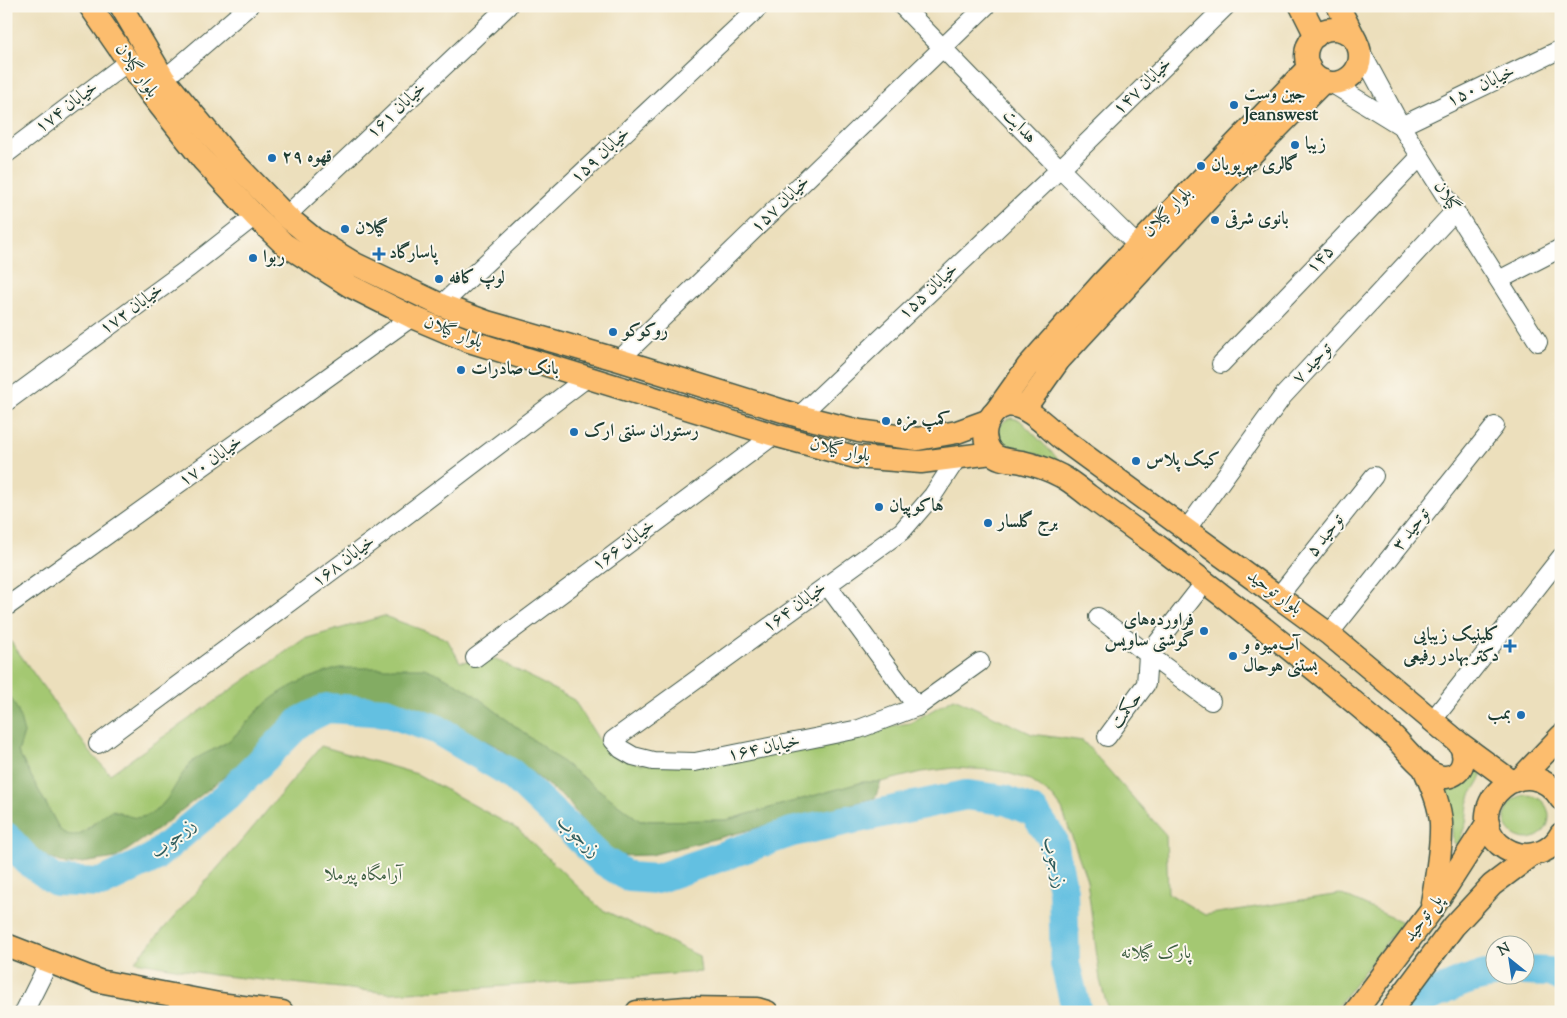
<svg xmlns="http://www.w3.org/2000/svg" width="1567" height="1018" viewBox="0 0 1567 1018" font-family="'Sorts Mill Goudy',Amiri,serif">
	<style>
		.green { fill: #a4c872; stroke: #628253 }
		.forest { fill: #83ac64; stroke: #51744c }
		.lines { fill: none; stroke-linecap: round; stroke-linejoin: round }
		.river { stroke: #63c0e1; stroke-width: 30 }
		.minor-casing { stroke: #3e5548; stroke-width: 20 }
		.major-casing { stroke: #3e5548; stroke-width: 25 }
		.minor { stroke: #fff; stroke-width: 18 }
		.major { stroke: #fcbd6e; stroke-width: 22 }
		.poi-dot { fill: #1f6fb2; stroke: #fbf7ec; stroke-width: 2 }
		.labels { text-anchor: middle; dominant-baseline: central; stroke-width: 4; stroke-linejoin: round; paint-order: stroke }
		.street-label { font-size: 18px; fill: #1f3d34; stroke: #fbf7ec }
		.poi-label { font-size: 18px; font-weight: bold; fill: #1f3d34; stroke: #fbf7ec; text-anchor: start }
		.park-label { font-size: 18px; fill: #406044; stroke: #fbf7ec }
		.water-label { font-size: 19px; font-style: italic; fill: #305e5f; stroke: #fbf7ec }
	</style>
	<rect width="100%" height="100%" fill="#fbf7ec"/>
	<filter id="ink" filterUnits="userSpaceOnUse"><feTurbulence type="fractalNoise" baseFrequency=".02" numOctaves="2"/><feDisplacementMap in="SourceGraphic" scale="10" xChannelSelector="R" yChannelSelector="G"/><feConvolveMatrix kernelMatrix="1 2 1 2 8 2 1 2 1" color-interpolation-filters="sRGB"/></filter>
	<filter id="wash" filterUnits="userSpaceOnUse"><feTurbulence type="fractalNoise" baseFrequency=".0096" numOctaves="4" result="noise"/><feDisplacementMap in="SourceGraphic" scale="20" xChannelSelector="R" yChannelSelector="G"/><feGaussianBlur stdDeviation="1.12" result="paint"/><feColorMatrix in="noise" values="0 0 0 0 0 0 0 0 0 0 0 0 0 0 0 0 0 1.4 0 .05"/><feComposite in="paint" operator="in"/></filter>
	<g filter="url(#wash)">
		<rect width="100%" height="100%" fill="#ecdfbc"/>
		<!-- green -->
		<g class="green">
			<path d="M1011,418L1020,420L1061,462L1004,444C995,434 998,422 1011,418Z"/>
			<path d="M384,616L447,639L460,662L496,659L574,700L604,748L617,758L642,764L910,723L954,698L1032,734L1083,741L1166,835L1168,893L1205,915L1340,894L1402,922L1333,1012H1110L1107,1006L1100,980L1087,880L1062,809L1053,797L1030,780L1004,772L991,770L954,768L921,772L881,782H863L727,820L640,821L469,691L439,674L261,707L231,740L196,759L190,764L170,796L158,809L146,816L137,818L128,817L114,810C100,816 90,828 76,836L64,834L60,830L18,752L24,733L6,689V635L90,752L110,774L304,639Z"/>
			<path d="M321,746L417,774L519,830L601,909L699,956L701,972L463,989L389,993L214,975L135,961L245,837Z"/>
			<path d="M1472,767L1483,775L1471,795L1468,804L1466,823L1458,845L1453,842L1450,804L1445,789L1454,786Z"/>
			<circle cx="1527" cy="817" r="22"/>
		</g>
		<!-- forest -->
		<path class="forest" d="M340,668H424L439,674L469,691L640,821L727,820L863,782H881L875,798L651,855L617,856L591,833L567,800L500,748L423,711L389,702L355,701L338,702L305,710L257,751L158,829L116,858L67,865L27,849L6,820V689L18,711L24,733L18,752L60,830C80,846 94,820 110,811C121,809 129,822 146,816C171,806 175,779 192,762C203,752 220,749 231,739C242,730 250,718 260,709C282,687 311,676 340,668Z"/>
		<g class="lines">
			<!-- river -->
			<g class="river">
				<path d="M6,837L29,862L56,881L101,883L153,858L226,797L301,721L327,708L386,712L436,729L512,774L602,860L629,877L656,879L792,832L966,795L1005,800L1034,812L1052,838L1063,890L1065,964L1077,1012"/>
				<path d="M1524,971L1549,972L1561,977"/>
				<path d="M1403,1012C1432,996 1461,977 1494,974"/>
			</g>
		</g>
	</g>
	<g filter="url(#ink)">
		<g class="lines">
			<!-- minor casing -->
			<g class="minor-casing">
				<g id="minor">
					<path d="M902,6L1060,169L1137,245"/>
					<path d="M1359,48L1401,126L1538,342"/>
					<path d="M164,79L249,6"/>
					<path d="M1331,83L1401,126"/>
					<path d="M1401,126L1561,49"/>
					<path d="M6,154L129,61"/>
					<path d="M286,216L508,6"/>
					<path d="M1499,280L1561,248"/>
					<path d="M441,305L760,6"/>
					<path d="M619,360L986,6"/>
					<path d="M1221,364L1420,157"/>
					<path d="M6,402L190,267L255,216"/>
					<path d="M799,416L1060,169L1226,6"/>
					<path d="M958,457L933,495L902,531L613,740L621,749L633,756L653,761L695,762L859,729L917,707L980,662"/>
					<path d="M1186,530L1283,396L1455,211"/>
					<path d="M827,585L917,707"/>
					<path d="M1278,597L1374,476"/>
					<path d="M9,605L412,317"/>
					<path d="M1098,617L1211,701"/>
					<path d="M1329,634L1495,426"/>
					<path d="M475,658L774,435"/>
					<path d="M1432,721L1561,557"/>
					<path d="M1107,737L1146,684L1148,655L1205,582"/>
					<path d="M98,744L375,539L588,377"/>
					<path d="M24,1012L49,962"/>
				</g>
			</g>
			<!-- major casing -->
			<g class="major-casing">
				<g id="major">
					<path d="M90,6L150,93L203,160L255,216L284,244L350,286L412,317L469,341L774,435L855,457L921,462L992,453"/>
					<path d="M121,6L164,79L228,156L286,216L314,239L355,264L441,305L487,322L619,360L799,416L859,431L918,439L957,432L987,421"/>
					<path d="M1301,6L1316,36"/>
					<path d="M1338,6L1356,41"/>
					<circle cx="1333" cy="56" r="27"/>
					<path d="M1025,408L1059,360L1219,187L1324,81"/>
					<path d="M996,411L1028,366L1103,282L1309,67"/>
					<path d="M1458,742C1468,755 1464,775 1446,777C1425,779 1401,741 1386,729C1312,666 1236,605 1159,547C1136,530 1112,513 1089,496C1080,489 1071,481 1061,476C1050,470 1035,465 1022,462C1012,460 998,461 991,452C982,439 984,425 993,414C1015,389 1045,426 1062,439L1329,634L1458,742L1511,781"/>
					<path d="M1424,768C1431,785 1440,804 1441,823C1442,850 1436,877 1432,903"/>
					<path d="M1521,778L1561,736"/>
					<path d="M1561,799C1528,746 1459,806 1499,844C1507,851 1516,855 1527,855C1542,854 1554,847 1561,834"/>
					<path d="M6,945L99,981L219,1004L282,1012"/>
					<path d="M637,1012L686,1008L757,1009L767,1012"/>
					<path d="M1355,1012L1431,911L1488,822"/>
					<path d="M1390,1012L1454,926L1492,885L1532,855"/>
				</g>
			</g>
			<!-- minor -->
			<use href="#minor" class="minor"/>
			<!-- major -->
			<use href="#major" class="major"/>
		</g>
	</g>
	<!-- markers -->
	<g class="poi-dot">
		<circle cx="1234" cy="105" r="5"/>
		<circle cx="1295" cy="145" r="5"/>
		<circle cx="272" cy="158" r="5"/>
		<circle cx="1201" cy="166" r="5"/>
		<circle cx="1215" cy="220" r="5"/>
		<circle cx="345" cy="229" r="5"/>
		<path d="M376.5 246.5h5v5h5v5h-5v5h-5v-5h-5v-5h5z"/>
		<circle cx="253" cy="258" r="5"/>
		<circle cx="439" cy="279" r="5"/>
		<circle cx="613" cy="332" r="5"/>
		<circle cx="461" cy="370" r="5"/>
		<circle cx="886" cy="421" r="5"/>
		<circle cx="574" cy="432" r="5"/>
		<circle cx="1136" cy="461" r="5"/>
		<circle cx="879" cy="507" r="5"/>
		<circle cx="988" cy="523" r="5"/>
		<circle cx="1204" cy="631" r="5"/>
		<path d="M1507.5 638.5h5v5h5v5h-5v5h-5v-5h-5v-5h5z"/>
		<circle cx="1233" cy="656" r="5"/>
		<circle cx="1521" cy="715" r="5"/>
	</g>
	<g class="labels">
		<!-- street labels -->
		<g class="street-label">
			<text transform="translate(136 71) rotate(55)">بلوار گیلان</text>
			<text transform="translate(1143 87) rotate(-44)">خیابان ۱۴۷</text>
			<text transform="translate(1481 87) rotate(-26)">خیابان ۱۵۰</text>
			<text transform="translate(67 108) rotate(-37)">خیابان ۱۷۴</text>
			<text transform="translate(397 111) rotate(-43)">خیابان ۱۶۱</text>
			<text transform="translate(1019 127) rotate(46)">هدایت</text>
			<text transform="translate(601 156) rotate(-43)">خیابان ۱۵۹</text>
			<text transform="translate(1446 197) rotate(58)">گیلان</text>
			<text transform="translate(781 205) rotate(-44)">خیابان ۱۵۷</text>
			<text transform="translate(1168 213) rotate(-46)">بلوار گیلان</text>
			<text transform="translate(1321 260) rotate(-46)">۱۴۵</text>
			<text transform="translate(929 292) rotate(-43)">خیابان ۱۵۵</text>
			<text transform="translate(132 310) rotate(-36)">خیابان ۱۷۲</text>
			<text transform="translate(453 333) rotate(21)">بلوار گیلان</text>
			<text transform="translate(1313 364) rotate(-47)">توحید ۷</text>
			<text transform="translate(840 451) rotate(12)">بلوار گیلان</text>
			<text transform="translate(211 462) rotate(-36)">خیابان ۱۷۰</text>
			<text transform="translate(1412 530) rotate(-52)">توحید ۳</text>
			<text transform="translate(1326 536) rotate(-52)">توحید ۵</text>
			<text transform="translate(624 546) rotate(-37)">خیابان ۱۶۶</text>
			<text transform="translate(344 562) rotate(-37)">خیابان ۱۶۸</text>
			<text transform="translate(1274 593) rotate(36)">بلوار توحید</text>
			<text transform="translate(795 608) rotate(-36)">۱۶۴ خیابان</text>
			<text transform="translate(1127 711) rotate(-53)">حکمت</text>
			<text transform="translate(764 749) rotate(-12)">خیابان ۱۶۴</text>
			<text transform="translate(1424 919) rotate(-54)">پل توحید</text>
		</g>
		<!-- poi labels -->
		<g class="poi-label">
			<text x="1244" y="95">جین وست<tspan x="1244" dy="21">Jeanswest</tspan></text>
			<text x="1305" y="145">زیبا</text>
			<text x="282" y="158">قهوه ۲۹</text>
			<text x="1211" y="166">گالری مهرپویان</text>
			<text x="1225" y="220">بانوی شرقی</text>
			<text x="355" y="229">گیلان</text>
			<text x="389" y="254">پاسارگاد</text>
			<text x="263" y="258">ربوا</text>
			<text x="449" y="279">لوپ کافه</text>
			<text x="623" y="332">روکوکو</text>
			<text x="471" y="370">بانک صادرات</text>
			<text x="896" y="421">کمپ مزه</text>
			<text x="584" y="432">رستوران سنتی ارک</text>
			<text x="1146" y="461">کیک پلاس</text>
			<text x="889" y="507">هاکوپیان</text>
			<text x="998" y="523">برج گلسار</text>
			<text x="1194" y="621" text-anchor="end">فراورده‌های<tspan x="1194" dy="21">گوشتی ساویس</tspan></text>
			<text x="1499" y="636" text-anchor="end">کلینیک زیبایی<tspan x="1499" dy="21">دکتر بهادر رفیعی</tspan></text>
			<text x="1243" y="646">آب‌میوه و<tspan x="1243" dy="21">بستنی هوحال</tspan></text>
			<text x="1511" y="715" text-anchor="end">بمب</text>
		</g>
		<!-- park labels -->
		<g class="park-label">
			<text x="363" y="876">آرامگاه پیرملا</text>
			<text x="1156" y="954">پارک گیلانه</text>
		</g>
		<!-- water labels -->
		<g class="water-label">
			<text transform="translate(578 837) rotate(43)">زرجوب</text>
			<text transform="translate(174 839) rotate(-39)">زرجوب</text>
			<text transform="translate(1054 863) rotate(76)">زرجوب</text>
		</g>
	</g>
	<!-- margin -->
	<rect width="1567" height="1018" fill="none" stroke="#fbf7ec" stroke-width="25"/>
	<!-- north arrow -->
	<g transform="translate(1510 960) rotate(330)"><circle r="24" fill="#fbf7ec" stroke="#a3ada2"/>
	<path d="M0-4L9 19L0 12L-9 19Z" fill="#1f6fb2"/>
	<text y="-8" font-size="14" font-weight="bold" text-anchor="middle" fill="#1f3d34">N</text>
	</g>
</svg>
